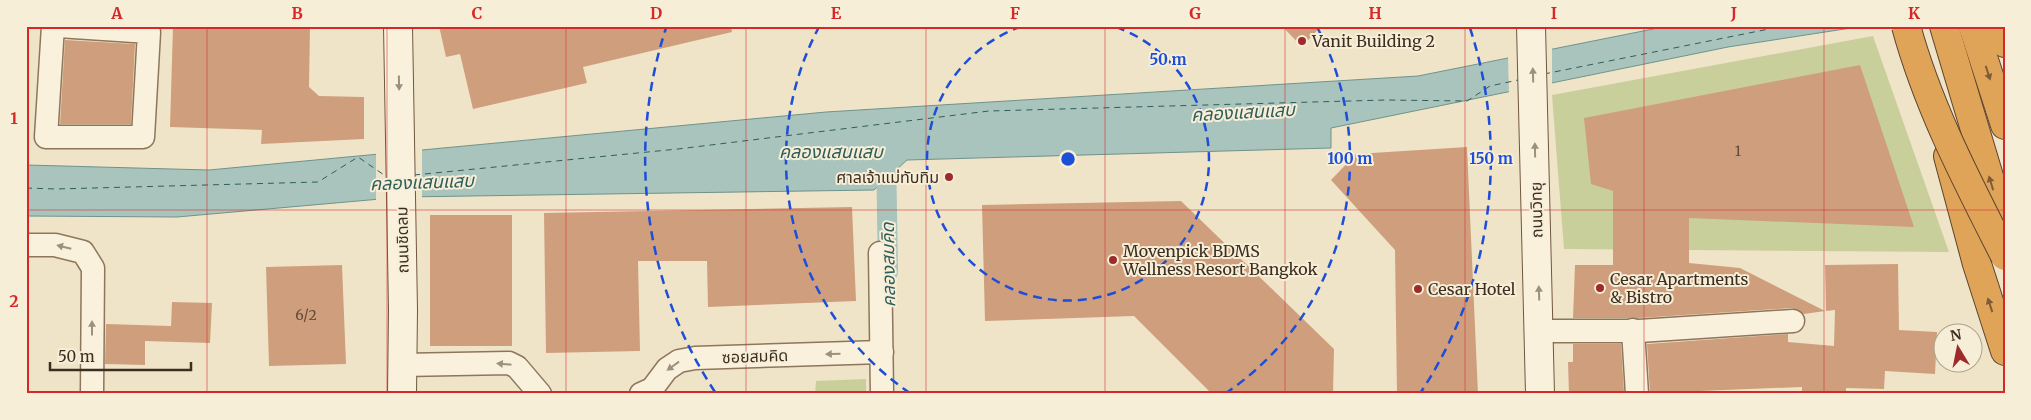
<svg xmlns="http://www.w3.org/2000/svg" width="2031" height="420" viewBox="0 0 2031 420" font-family="Merriweather,'Noto Sans Thai',serif">
	<style>
		.green { fill: #c9cf9b }
		.water { fill: #a9c4bc; stroke: #6f938a }
		.pier { fill: #f0e4c8 }
		.lines { fill: none; stroke-linecap: round; stroke-linejoin: round }
		.canal { stroke: #a9c4bc; stroke-width: 20 }
		.ferry { stroke: #2f5d5a; stroke-width: 1; stroke-dasharray: 6 5; stroke-linecap: butt }
		.building { fill: #cf9f7d }
		.street-casing { stroke: #8d765c; stroke-width: 25 }
		.secondary-casing { stroke: #6f573f; stroke-width: 30 }
		.highway-casing { stroke: #5b4430; stroke-width: 30 }
		.street { stroke: #faf1dc; stroke-width: 22 }
		.secondary { stroke: #faf1dc; stroke-width: 28 }
		.highway { stroke: #e0a458; stroke-width: 28 }
		.highway-bridge-casing { stroke: #5b4430; stroke-width: 30; stroke-linecap: butt }
		.highway-bridge { stroke: #e0a458; stroke-width: 28 }
		.oneway { fill: #7e5d36 }
		.oneway2 { fill: #9c907e }
		.grid { fill: none; stroke: #d62828; stroke-width: 1; stroke-opacity: 0.55 }
		.ring { fill: none; stroke: #1d4ed8; stroke-width: 2.5; stroke-dasharray: 9 6 }
		.poi-dot { fill: #9e2a2b; stroke: #f7eed8; stroke-width: 2 }
		.labels { text-anchor: middle; dominant-baseline: central; stroke-width: 4; stroke-linejoin: round; paint-order: stroke }
		.number-label { font-size: 14px; fill: #624a37 }
		.poi-label { font-size: 16px; fill: #3d2e20; stroke: #f7eed8; text-anchor: start }
		.street-label { font-size: 16px; fill: #3d2e20; stroke: #f7eed8 }
		.water-label { font-size: 18px; font-style: italic; fill: #2f5d5a; stroke: #f7eed8 }
		.centre { fill: #1d4ed8; stroke: #f7eed8; stroke-width: 2.5 }
		.ring-label { font-size: 15px; text-anchor: middle; font-weight: bold; fill: #1d4ed8; stroke: #f7eed8; stroke-width: 4; stroke-linejoin: round; paint-order: stroke }
		.neatline { fill: none; stroke: #d62828; stroke-width: 2 }
		.grid-label { font-size: 16px; text-anchor: middle; font-weight: bold; fill: #d62828 }
	</style>
	<rect width="100%" height="100%" fill="#f0e4c8"/>
	<!-- green -->
	<g class="green">
		<path d="M1873,36L1949,252L1564,249L1552,95Z"/>
		<path d="M866,379V394H815L816,381Z"/>
	</g>
	<!-- water -->
	<path class="water" d="M1668,26H1864L1728,47L1331,128V148L907,160L874,190L403,197L177,217L26,216V165L209,170L826,112L1418,76Z"/>
	<!-- pier -->
	<g class="pier">
		<path d="M1552,47V86L1509,95L1508,55Z"/>
		<path d="M422,148V199L376,202V153Z"/>
	</g>
	<g class="lines">
		<!-- canal -->
		<path class="canal" d="M886,151L888,272"/>
		<!-- ferry -->
		<g class="ferry">
			<path d="M1544,74L1784,26"/>
			<path d="M414,175L678,149L989,111L1386,100L1467,101L1490,86L1518,80"/>
			<path d="M26,188L56,189L318,182L358,157L387,177"/>
		</g>
	</g>
	<!-- building -->
	<g class="building">
		<path d="M173,26H310L309,87L319,96L364,97V139L261,144L262,130L170,127Z"/>
		<path d="M439,26H731L732,32L583,67L587,83L473,109L460,54L446,57Z"/>
		<path d="M1282,26H1321L1302,47Z"/>
		<path d="M65,40L135,44L131,124H60Z"/>
		<path d="M1860,65L1914,227L1689,218V263L1740,268L1825,311L1804,314L1792,308L1639,318H1573L1575,265H1613V191L1591,184L1584,118Z"/>
		<path d="M1467,147L1478,394H1397L1395,250L1331,180L1356,154Z"/>
		<path d="M1181,201L1334,349L1333,394H1212L1134,316L985,321L982,205Z"/>
		<path d="M852,207L856,301L708,307L707,261H638L640,351L546,353L544,213Z"/>
		<rect x="430" y="215" width="82" height="131"/>
		<path d="M1898,264L1899,330L1937,332L1935,374L1885,371L1884,389L1846,388V394H1802V387L1650,393L1647,344L1788,334V342L1834,346L1835,310L1826,311L1825,265Z"/>
		<path d="M342,265L346,364L269,366L266,267Z"/>
		<path d="M172,302L212,303L210,343L145,341V365L105,364L106,324L171,326Z"/>
		<path d="M1573,344H1621L1624,392L1569,394L1568,362H1573Z"/>
	</g>
	<g class="lines">
		<!-- street casing -->
		<g class="street-casing">
			<g id="street">
				<path d="M53,26L46,137H143L149,32L58,26"/>
				<path d="M26,245H55L83,252L93,268L92,394"/>
				<path d="M880,253L882,394"/>
				<path d="M1633,330L1637,394"/>
				<path d="M1540,331H1639L1793,321"/>
				<path d="M402,365L509,363L517,367L540,394"/>
				<path d="M641,394L652,389L667,369L679,361L695,358L882,352"/>
			</g>
		</g>
		<!-- secondary casing -->
		<g class="secondary-casing">
			<g id="secondary">
				<path d="M398,26L403,310L402,394"/>
				<path d="M1531,26L1540,394"/>
			</g>
		</g>
		<!-- highway casing -->
		<g class="highway-casing">
			<g id="highway">
				<path d="M1944,26L2005,230"/>
				<path d="M1973,26L2005,125"/>
				<path d="M1999,26L2005,43"/>
				<path d="M1948,156L1977,264L2005,351"/>
			</g>
		</g>
		<!-- street -->
		<use href="#street" class="street"/>
		<!-- secondary -->
		<use href="#secondary" class="secondary"/>
		<!-- highway -->
		<use href="#highway" class="highway"/>
		<!-- highway-bridge casing -->
		<g class="highway-bridge-casing">
			<path id="highway-bridge" d="M1906,26C1928,107 1967,181 2005,256"/>
		</g>
		<!-- highway-bridge -->
		<use href="#highway-bridge" class="highway-bridge"/>
	</g>
	<!-- one-way arrows -->
	<defs><path id="oneway-solid" d="M-6-.8H1V-3.2L6.5 0L1 3.2V.8H-6Z" transform="scale(1.25)"/></defs>
	<g class="oneway">
		<use href="#oneway-solid" transform="translate(1988 73) rotate(72)"/>
		<use href="#oneway-solid" transform="translate(1991 183) rotate(-107)"/>
		<use href="#oneway-solid" transform="translate(1990 305) rotate(-108)"/>
	</g>
	<g class="oneway2">
		<use href="#oneway-solid" transform="translate(1533 75) rotate(-92)"/>
		<use href="#oneway-solid" transform="translate(399 83) rotate(89)"/>
		<use href="#oneway-solid" transform="translate(1535 150) rotate(-91)"/>
		<use href="#oneway-solid" transform="translate(64 247) rotate(-166)"/>
		<use href="#oneway-solid" transform="translate(1539 293) rotate(-92)"/>
		<use href="#oneway-solid" transform="translate(92 328) rotate(-90)"/>
		<use href="#oneway-solid" transform="translate(833 354) rotate(178)"/>
		<use href="#oneway-solid" transform="translate(504 364) rotate(-175)"/>
		<use href="#oneway-solid" transform="translate(673 366) rotate(144)"/>
	</g>
	<!-- grid -->
	<path class="grid" d="M207,26V394M387,26V394M566,26V394M746,26V394M926,26V394M1105,26V394M1285,26V394M1465,26V394M1644,26V394M1824,26V394M26,210H2005"/>
	<!-- distance rings -->
	<g class="ring">
		<path d="M1116 27A141 141 0 1 1 1020 27"/>
		<path d="M910 393A282 282 0 0 1 819 27M1317 27A282 282 0 0 1 1226 393"/>
		<path d="M715 392A423 423 0 0 1 666 28M1470 28A423 423 0 0 1 1421 392"/>
	</g>
	<!-- markers -->
	<g class="poi-dot">
		<circle cx="1302" cy="41" r="5"/>
		<circle cx="949" cy="177" r="5"/>
		<circle cx="1113" cy="260" r="5"/>
		<circle cx="1600" cy="288" r="5"/>
		<circle cx="1418" cy="289" r="5"/>
	</g>
	<g class="labels">
		<!-- number labels -->
		<g class="number-label">
			<text x="1738" y="151">1</text>
			<text x="306" y="315">6/2</text>
		</g>
		<!-- poi labels -->
		<g class="poi-label">
			<text x="1312" y="41">Vanit Building 2</text>
			<text x="939" y="177" text-anchor="end">ศาลเจ้าแม่ทับทิม</text>
			<text x="1123" y="251">Movenpick BDMS<tspan x="1123" dy="18">Wellness Resort Bangkok</tspan></text>
			<text x="1610" y="279">Cesar Apartments<tspan x="1610" dy="18">&amp; Bistro</tspan></text>
			<text x="1428" y="289">Cesar Hotel</text>
		</g>
		<!-- street labels -->
		<g class="street-label">
			<text transform="translate(1536 210) rotate(-91)">ถนนวิทยุ</text>
			<text transform="translate(402 240) rotate(-91)">ถนนชิดลม</text>
			<text transform="translate(755 356) rotate(-2)">ซอยสมคิด</text>
		</g>
		<!-- water labels -->
		<g class="water-label">
			<text transform="translate(1243 112) rotate(-3)">คลองแสนแสบ</text>
			<text x="831" y="151">คลองแสนแสบ</text>
			<text transform="translate(422 182) rotate(-2)">คลองแสนแสบ</text>
			<text transform="translate(888 265) rotate(-91)">คลองสมคิด</text>
		</g>
	</g>
	<circle cx="1068" cy="159" r="8" class="centre"/>
	<g class="ring-label">
		<text x="1168" y="65">50 m</text>
		<text x="1350" y="164">100 m</text>
		<text x="1491" y="164">150 m</text>
	</g>
	<!-- border -->
	<rect width="2031" height="420" fill="none" stroke="#f7eed8" stroke-width="55"/>
	<!-- north arrow -->
	<g transform="translate(1958 348) rotate(350)"><circle r="24" fill="#f7eed8" stroke="#ada18e"/>
	<path d="M0-4L9 19L0 12L-9 19Z" fill="#9e2a2b"/>
	<text y="-8" font-size="14" font-weight="bold" text-anchor="middle" fill="#3d2e20">N</text>
	</g>
	<!-- scale -->
	<path d="M50 362v8h141v-8" fill="none" stroke="#3d2e20" stroke-width="2.5"/>
	<text x="58" y="362" font-size="15" fill="#3d2e20" stroke="#f7eed8" stroke-width="4" paint-order="stroke">50 m</text>
	<rect x="28" y="28" width="1976" height="364" class="neatline"/>
	<g class="grid-label">
		<text x="117" y="19">A</text>
		<text x="297" y="19">B</text>
		<text x="477" y="19">C</text>
		<text x="656" y="19">D</text>
		<text x="836" y="19">E</text>
		<text x="1015" y="19">F</text>
		<text x="1195" y="19">G</text>
		<text x="1375" y="19">H</text>
		<text x="1554" y="19">I</text>
		<text x="1734" y="19">J</text>
		<text x="1914" y="19">K</text>
		<text x="14" y="124">1</text>
		<text x="14" y="307">2</text>
	</g>
</svg>
